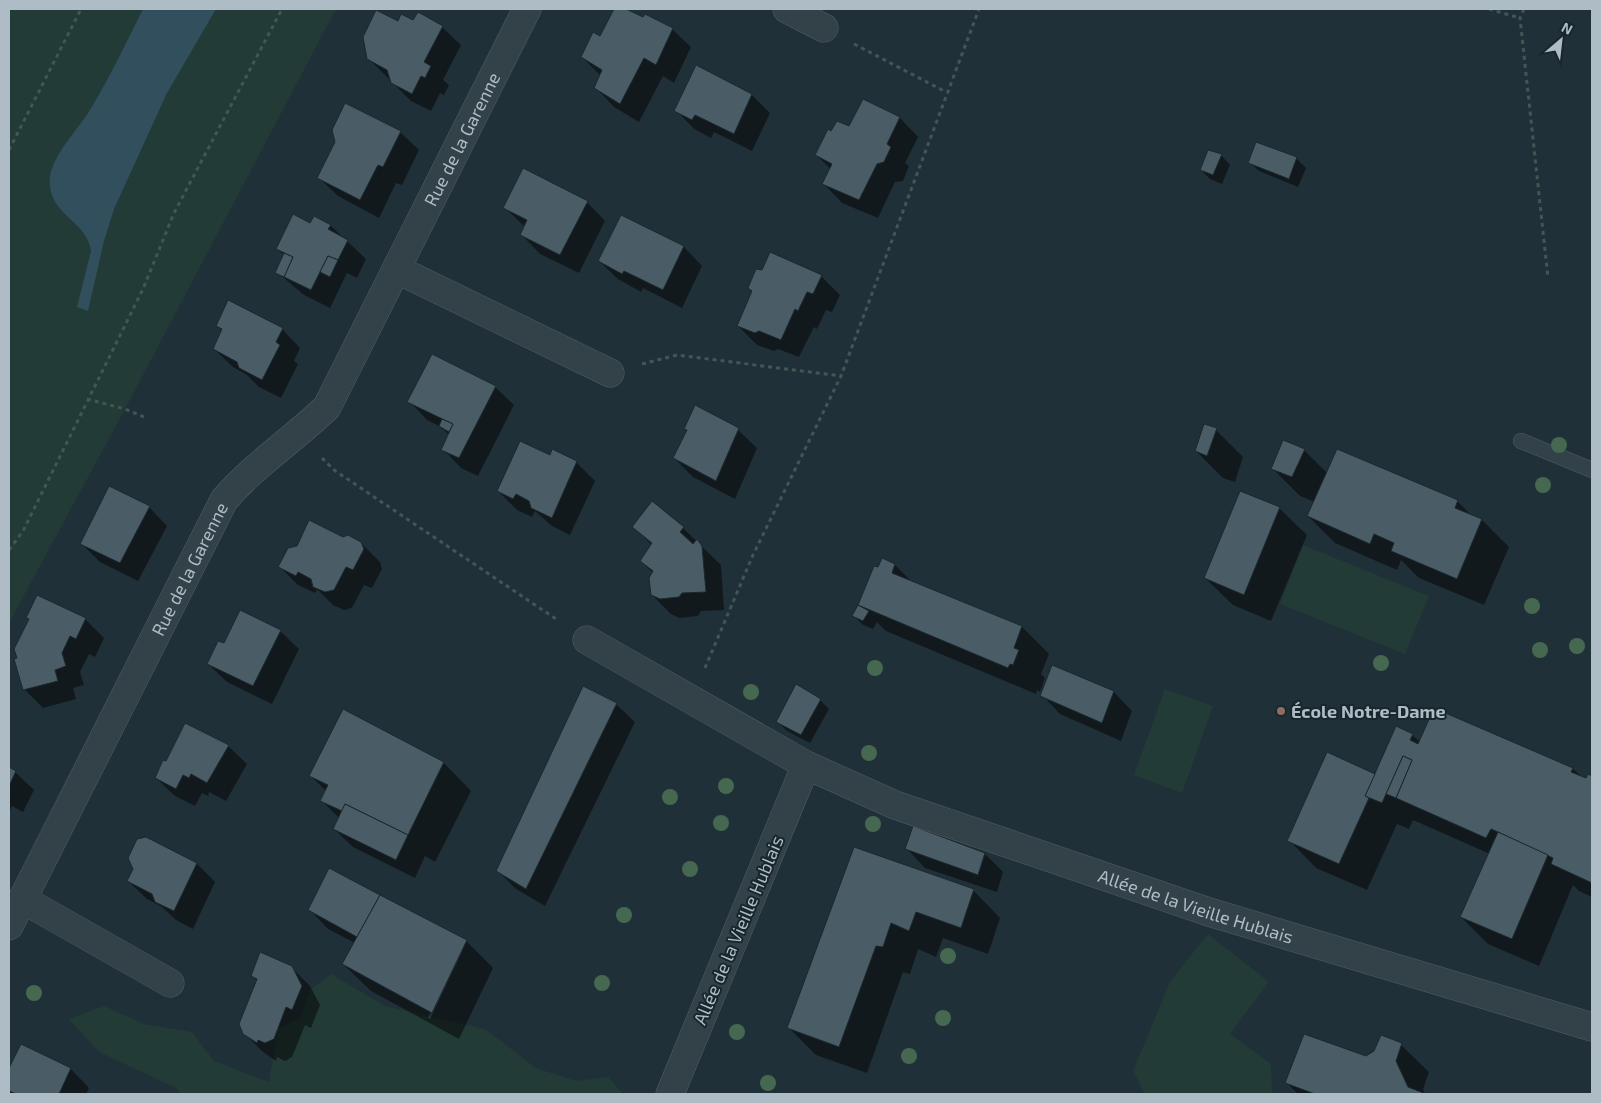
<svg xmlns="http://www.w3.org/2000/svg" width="1601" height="1103" viewBox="0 0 1601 1103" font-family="'Exo 2',sans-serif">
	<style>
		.green { fill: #223b36 }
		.water { fill: #314f5d }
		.shadow { fill: #0007; fill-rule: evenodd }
		.building { fill: #4a5d67; stroke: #1b282e }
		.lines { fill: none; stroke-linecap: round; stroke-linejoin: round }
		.lane-casing { stroke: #515f66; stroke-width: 16 }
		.street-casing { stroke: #515f66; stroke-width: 29 }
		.path { stroke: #415754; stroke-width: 3; stroke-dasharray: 4 4; stroke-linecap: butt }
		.lane { stroke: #334148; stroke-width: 15 }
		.street { stroke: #334148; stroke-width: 28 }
		.tree { fill: #466850 }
		.education-dot { fill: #8d6e63; stroke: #19262c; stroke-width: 2 }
		.labels { text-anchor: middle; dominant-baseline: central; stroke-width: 4; stroke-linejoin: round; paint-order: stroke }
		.street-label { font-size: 18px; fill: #adbcc5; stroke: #19262c }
		.poi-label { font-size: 18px; font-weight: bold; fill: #adbcc5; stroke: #19262c; text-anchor: start }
	</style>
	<rect width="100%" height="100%" fill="#203038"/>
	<!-- green -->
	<g class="green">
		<path d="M9,9H336L125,409L9,623Z"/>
		<path d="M1303,545L1429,596L1405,654L1280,604Z"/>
		<path d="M1165,689L1213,706L1182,793L1134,775Z"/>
		<path d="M1208,934L1269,982L1230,1034L1271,1064L1272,1094H1145L1133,1071L1170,982Z"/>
		<path d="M331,974L385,1006L485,1029L536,1068L576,1081L608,1077L623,1094H182L176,1088L99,1052L69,1019L104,1006L144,1024L192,1032L214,1061L269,1082L278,1029L301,1017L309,991Z"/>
	</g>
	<!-- water -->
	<path class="water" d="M143,9H216L167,93L114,209L104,241L88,311L77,307L91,251C88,223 52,215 50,186C49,182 50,175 51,171C58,149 78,129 90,110C110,77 126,43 143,9Z"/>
	<!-- shadow -->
	<g class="shadow">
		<path d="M616,9H623L672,29L691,47L674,83L663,76L639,122L614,107L596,88L601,76L582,57L601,38Z"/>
		<path d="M398,22L442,27L461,45L443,80L449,85L444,95L440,93L431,111L411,101L368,58Z"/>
		<path d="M696,67L752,95L770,113L752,151L714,132L711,138L694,129L676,110Z"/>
		<path d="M863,101L900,118L918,137L905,163L909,166L903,181L895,182L878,218L842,203L824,184L831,169L816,155L850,127Z"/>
		<path d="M400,132L419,150L402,185L396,183L379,218L338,196L319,178Z"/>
		<path d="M1221,155L1230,165L1222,184L1210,179L1201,170Z"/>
		<path d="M1296,158L1306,168L1298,187L1259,171L1249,162Z"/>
		<path d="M587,202L605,221L579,273L540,254L522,235L525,227L505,208Z"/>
		<path d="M621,217L684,247L702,266L682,308L643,288L641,292L618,279L599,261Z"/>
		<path d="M314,218L331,226L366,259L357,278L347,273L330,308L304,295L277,272L284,255L277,248L311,225Z"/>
		<path d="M821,276L840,295L832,312L826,310L817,329L814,327L799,357L778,349L774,351L757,345L738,326L753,292L749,288Z"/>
		<path d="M217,326L282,329L300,348L294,361L298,364L281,398L259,387L247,375L233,367L214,349L223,331Z"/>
		<path d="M495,387L514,405L478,476L461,468L443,449L449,435L441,427L427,420L409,401Z"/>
		<path d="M696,407L738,430L757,448L735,499L693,477L674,458L688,431Z"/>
		<path d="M1216,430L1243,457L1235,482L1223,478L1196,451Z"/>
		<path d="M1304,450L1327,473L1457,501L1472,516L1482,520L1509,547L1484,605L1419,578L1401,560L1397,570L1335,543L1308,516L1315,502L1300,496L1273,469Z"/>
		<path d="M550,457L576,462L595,481L570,535L552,526L535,511L532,517L517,510L498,491Z"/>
		<path d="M149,507L167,526L138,581L100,562L82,544Z"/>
		<path d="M1279,508L1307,535L1271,621L1233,605L1205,578Z"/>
		<path d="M634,527L683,528L721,565L724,610L701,611L698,616L679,618L671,614L652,595L653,573L641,561L652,545Z"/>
		<path d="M342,538L361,543L380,562L382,569L372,588L364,585L352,608L344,610L333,605L319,591L317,590L315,593L298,585L280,567Z"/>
		<path d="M895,565L913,583L1022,627L1049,654L1041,674L1045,678L1040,692L1037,690L1036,694L886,631L877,622L873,629L863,625L854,616L874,567L879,569Z"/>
		<path d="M27,618L85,619L104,638L95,657L89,654L80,672L84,685L73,688L76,699L43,708L25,690L18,659L30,620Z"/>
		<path d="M280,631L299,649L272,704L227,682L208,664L224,645Z"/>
		<path d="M1053,667L1114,692L1132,711L1121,741L1060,714L1042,695Z"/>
		<path d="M820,700L829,709L810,743L787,731L778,722Z"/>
		<path d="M616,704L635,722L545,906L516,889L497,870Z"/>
		<path d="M344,711L444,763L471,791L435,862L425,856L415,878L353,847L334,829L339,818L321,800L326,791L311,776Z"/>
		<path d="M1412,735L1420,742L1573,769L1586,780L1588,775L1592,777V897L1579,891L1573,885L1539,966L1488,944L1461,917L1490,854L1413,820L1409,829L1397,824L1367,890L1316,868L1289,840L1376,775Z"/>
		<path d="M228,746L247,764L226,801L209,792L208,796L202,793L195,806L175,796L156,778L167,763Z"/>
		<path d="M9,769L15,772L34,790L23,812L12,806L9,813Z"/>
		<path d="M146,838L197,864L215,882L193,929L176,920L162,907L147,899L128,881Z"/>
		<path d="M855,849L973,890L1000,918L988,954L943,938L936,957L918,949L910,974L903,972L867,1073L816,1055L789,1028Z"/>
		<path d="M907,849L985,854L1003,872L997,892L925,868Z"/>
		<path d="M310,910L466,941L493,968L459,1039L371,991L343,964L355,943L328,929ZM461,950H463L430,1019L428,1018Z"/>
		<path d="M291,967L310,986L320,1005L311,1028L305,1025L292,1057L285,1061L277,1057L276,1061L263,1052L244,1033L257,981L252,976Z"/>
		<path d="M21,1045L71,1069L89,1088L86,1094H12L9,1091V1071Z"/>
		<path d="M1401,1045L1429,1072L1423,1089L1425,1094H1298L1286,1082Z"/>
	</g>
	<!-- building -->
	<g class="building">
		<path d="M614,9H626L643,17L645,14L673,28L656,65L644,58L620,104L594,88L602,70L581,57L593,32L600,36Z"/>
		<path d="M376,10L398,21L401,14L413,20L418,12L443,26L424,62L431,66L425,78L421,76L412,94L391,83L387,70L367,59L363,37Z"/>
		<path d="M696,65L752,94L734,134L695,115L692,120L674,111Z"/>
		<path d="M863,99L900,117L887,144L891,147L884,162L877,164L859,200L822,184L832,164L815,155L828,129L831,131L837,121L849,126Z"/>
		<path d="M345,103L401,131L383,167L378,165L360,200L317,178L335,142L332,130Z"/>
		<path d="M1256,142L1297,157L1289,179L1248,163Z"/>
		<path d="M1208,150L1222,154L1213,175L1200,170Z"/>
		<path d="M523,168L588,201L560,255L520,235L527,220L503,208Z"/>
		<path d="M293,214L310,223L314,216L331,225L328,229L348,240L338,260L328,256L311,290L284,277L293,257L276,249Z"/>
		<path d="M621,215L684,246L663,290L624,271L622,274L598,261Z"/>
		<path d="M770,252L822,275L813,294L807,292L798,311L795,309L781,340L759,331L755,333L737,326L752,291L748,288L756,269L762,270Z"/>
		<path d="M284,253L293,257L284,277L275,273Z"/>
		<path d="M328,256L338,260L330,277L320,272Z"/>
		<path d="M228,300L283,328L276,342L280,345L262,380L239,368L237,362L213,349L222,329L216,326Z"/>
		<path d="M432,354L496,386L459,458L441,450L453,424L407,402Z"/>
		<path d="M695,405L739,428L716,481L673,458L687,430L684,429Z"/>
		<path d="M442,419L453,424L449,432L439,426Z"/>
		<path d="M1204,424L1217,428L1207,456L1195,451Z"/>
		<path d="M1283,440L1305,449L1292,477L1271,469Z"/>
		<path d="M520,441L550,455L552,449L577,461L552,518L531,508L529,501L516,494L513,499L497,491Z"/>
		<path d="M1337,449L1458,500L1455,508L1482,519L1457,579L1391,551L1394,543L1374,534L1370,544L1307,516Z"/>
		<path d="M109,486L150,506L120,563L80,544Z"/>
		<path d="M1240,491L1280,507L1244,595L1204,578Z"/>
		<path d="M652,501L684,527L680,532L693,544L697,539L702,546L706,592L682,593L679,597L660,599L651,595L649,578L653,571L640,561L652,543L632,527Z"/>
		<path d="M309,520L343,537L348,535L361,542L364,549L353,570L346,567L334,590L325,592L313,587L311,579L298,572L296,576L278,567L288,548L297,546Z"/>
		<path d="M882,558L895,564L892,573L1022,626L1014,648L1019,650L1013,665L1010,664L1008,668L858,605L874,566L878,567Z"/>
		<path d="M37,595L86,618L76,639L70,636L62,653L66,666L55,670L58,681L23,690L14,659L17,658L14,649L29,619L26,618Z"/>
		<path d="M858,605L869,611L863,621L852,616Z"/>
		<path d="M240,610L281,630L253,686L207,664L218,641L224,643Z"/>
		<path d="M1052,665L1114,691L1102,723L1040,696Z"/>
		<path d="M796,684L821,699L801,735L776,722Z"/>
		<path d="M583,686L617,703L526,889L496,871Z"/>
		<path d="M1434,708L1573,768L1571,772L1586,778L1588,774L1592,776V883L1551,864L1553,858L1498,832L1491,829L1486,838L1396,798L1412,760L1403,756L1382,803L1365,796L1396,726L1413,734L1410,740L1418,744Z"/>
		<path d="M343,709L444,762L408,835L345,804L342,811L320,801L328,785L309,776Z"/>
		<path d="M185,723L229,745L207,783L191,774L189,778L183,775L176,789L155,778L163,760L166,761Z"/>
		<path d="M1327,752L1375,774L1365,796L1369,798L1339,864L1287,841Z"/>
		<path d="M1403,756L1412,760L1396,798L1386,794Z"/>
		<path d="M9,767L16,771L9,786Z"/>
		<path d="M345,804L408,835L396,860L333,829Z"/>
		<path d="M913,826L985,853L978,875L905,849Z"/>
		<path d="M1498,832L1548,855L1512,939L1460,917Z"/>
		<path d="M146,837L197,863L174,911L155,902L152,894L127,881L133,869L128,858L137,839Z"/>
		<path d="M854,847L974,889L961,928L916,912L909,931L891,923L883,947L876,946L839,1047L787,1028Z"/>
		<path d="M329,868L380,895L357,937L308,910Z"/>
		<path d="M380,895L467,940L432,1013L342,964Z"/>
		<path d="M260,952L292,966L302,986L292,1010L286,1007L274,1039L265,1043L258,1040L257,1043L243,1034L239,1024L257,979L251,976Z"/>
		<path d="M1304,1034L1366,1056L1374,1051L1381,1035L1402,1043L1396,1061L1408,1087L1426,1094H1315L1285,1083Z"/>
		<path d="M21,1044L71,1068L59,1094H16L9,1091V1068Z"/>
	</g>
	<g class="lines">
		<!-- lane casing -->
		<g class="lane-casing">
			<path id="lane" d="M1521,441L1592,470"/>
		</g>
		<!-- street casing -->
		<g class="street-casing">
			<g id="street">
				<path d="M787,9L824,28"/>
				<path d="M396,269L610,373"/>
				<path d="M587,640L806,765L670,1094"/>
				<path id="s1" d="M806,765L895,805L1209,912L1592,1027"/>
				<path d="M22,899L170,983"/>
				<path id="s2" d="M9,926L224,500C254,465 294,439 327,407L527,9"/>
			</g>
		</g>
		<!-- path -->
		<g class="path">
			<path d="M1489,9L1520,18"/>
			<path d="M1524,9L1520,18L1548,278"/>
			<path d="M854,44L946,92"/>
			<path d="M9,150L81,9"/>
			<path d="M642,364L677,355L841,376"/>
			<path d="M87,399L125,409L144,417"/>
			<path d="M322,458L334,470L559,621"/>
			<path d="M9,550L23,531L143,289L174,213L282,9"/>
			<path d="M705,668L753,555L841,376L979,9"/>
		</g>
		<!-- lane -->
		<use href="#lane" class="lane"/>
		<!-- street -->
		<use href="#street" class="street"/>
	</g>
	<!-- trees -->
	<g class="tree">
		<circle cx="1559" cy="445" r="8"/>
		<circle cx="1543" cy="485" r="8"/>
		<circle cx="1532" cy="606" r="8"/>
		<circle cx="1577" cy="646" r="8"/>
		<circle cx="1540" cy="650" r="8"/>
		<circle cx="1381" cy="663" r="8"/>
		<circle cx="875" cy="668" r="8"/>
		<circle cx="751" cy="692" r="8"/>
		<circle cx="869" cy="753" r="8"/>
		<circle cx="726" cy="786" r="8"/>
		<circle cx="670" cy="797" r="8"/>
		<circle cx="721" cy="823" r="8"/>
		<circle cx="873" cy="824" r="8"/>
		<circle cx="690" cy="869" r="8"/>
		<circle cx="624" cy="915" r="8"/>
		<circle cx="948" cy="956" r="8"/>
		<circle cx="602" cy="983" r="8"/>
		<circle cx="34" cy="993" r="8"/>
		<circle cx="943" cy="1018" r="8"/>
		<circle cx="737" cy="1032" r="8"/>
		<circle cx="909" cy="1056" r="8"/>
		<circle cx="768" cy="1083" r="8"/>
	</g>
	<!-- markers -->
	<circle class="education-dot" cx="1281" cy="711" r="5"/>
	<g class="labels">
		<!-- street labels -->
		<g class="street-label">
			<text stroke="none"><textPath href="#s2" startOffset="916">Rue de la Garenne</textPath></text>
			<text stroke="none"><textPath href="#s2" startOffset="400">Rue de la Garenne</textPath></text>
			<text stroke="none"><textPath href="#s1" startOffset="415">Allée de la Vieille Hublais</textPath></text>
			<text transform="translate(738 930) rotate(-67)">Allée de la Vieille Hublais</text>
		</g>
		<!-- poi labels -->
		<g class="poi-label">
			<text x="1291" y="711">École Notre-Dame</text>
		</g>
	</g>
	<!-- border -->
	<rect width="1601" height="1103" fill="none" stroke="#adbcc5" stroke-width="20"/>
	<!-- north arrow -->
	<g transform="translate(1561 40) rotate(28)" stroke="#19262c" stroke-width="4" paint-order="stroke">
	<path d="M0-4L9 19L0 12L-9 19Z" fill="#adbcc5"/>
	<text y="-8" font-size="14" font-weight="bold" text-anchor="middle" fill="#adbcc5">N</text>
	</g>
</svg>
